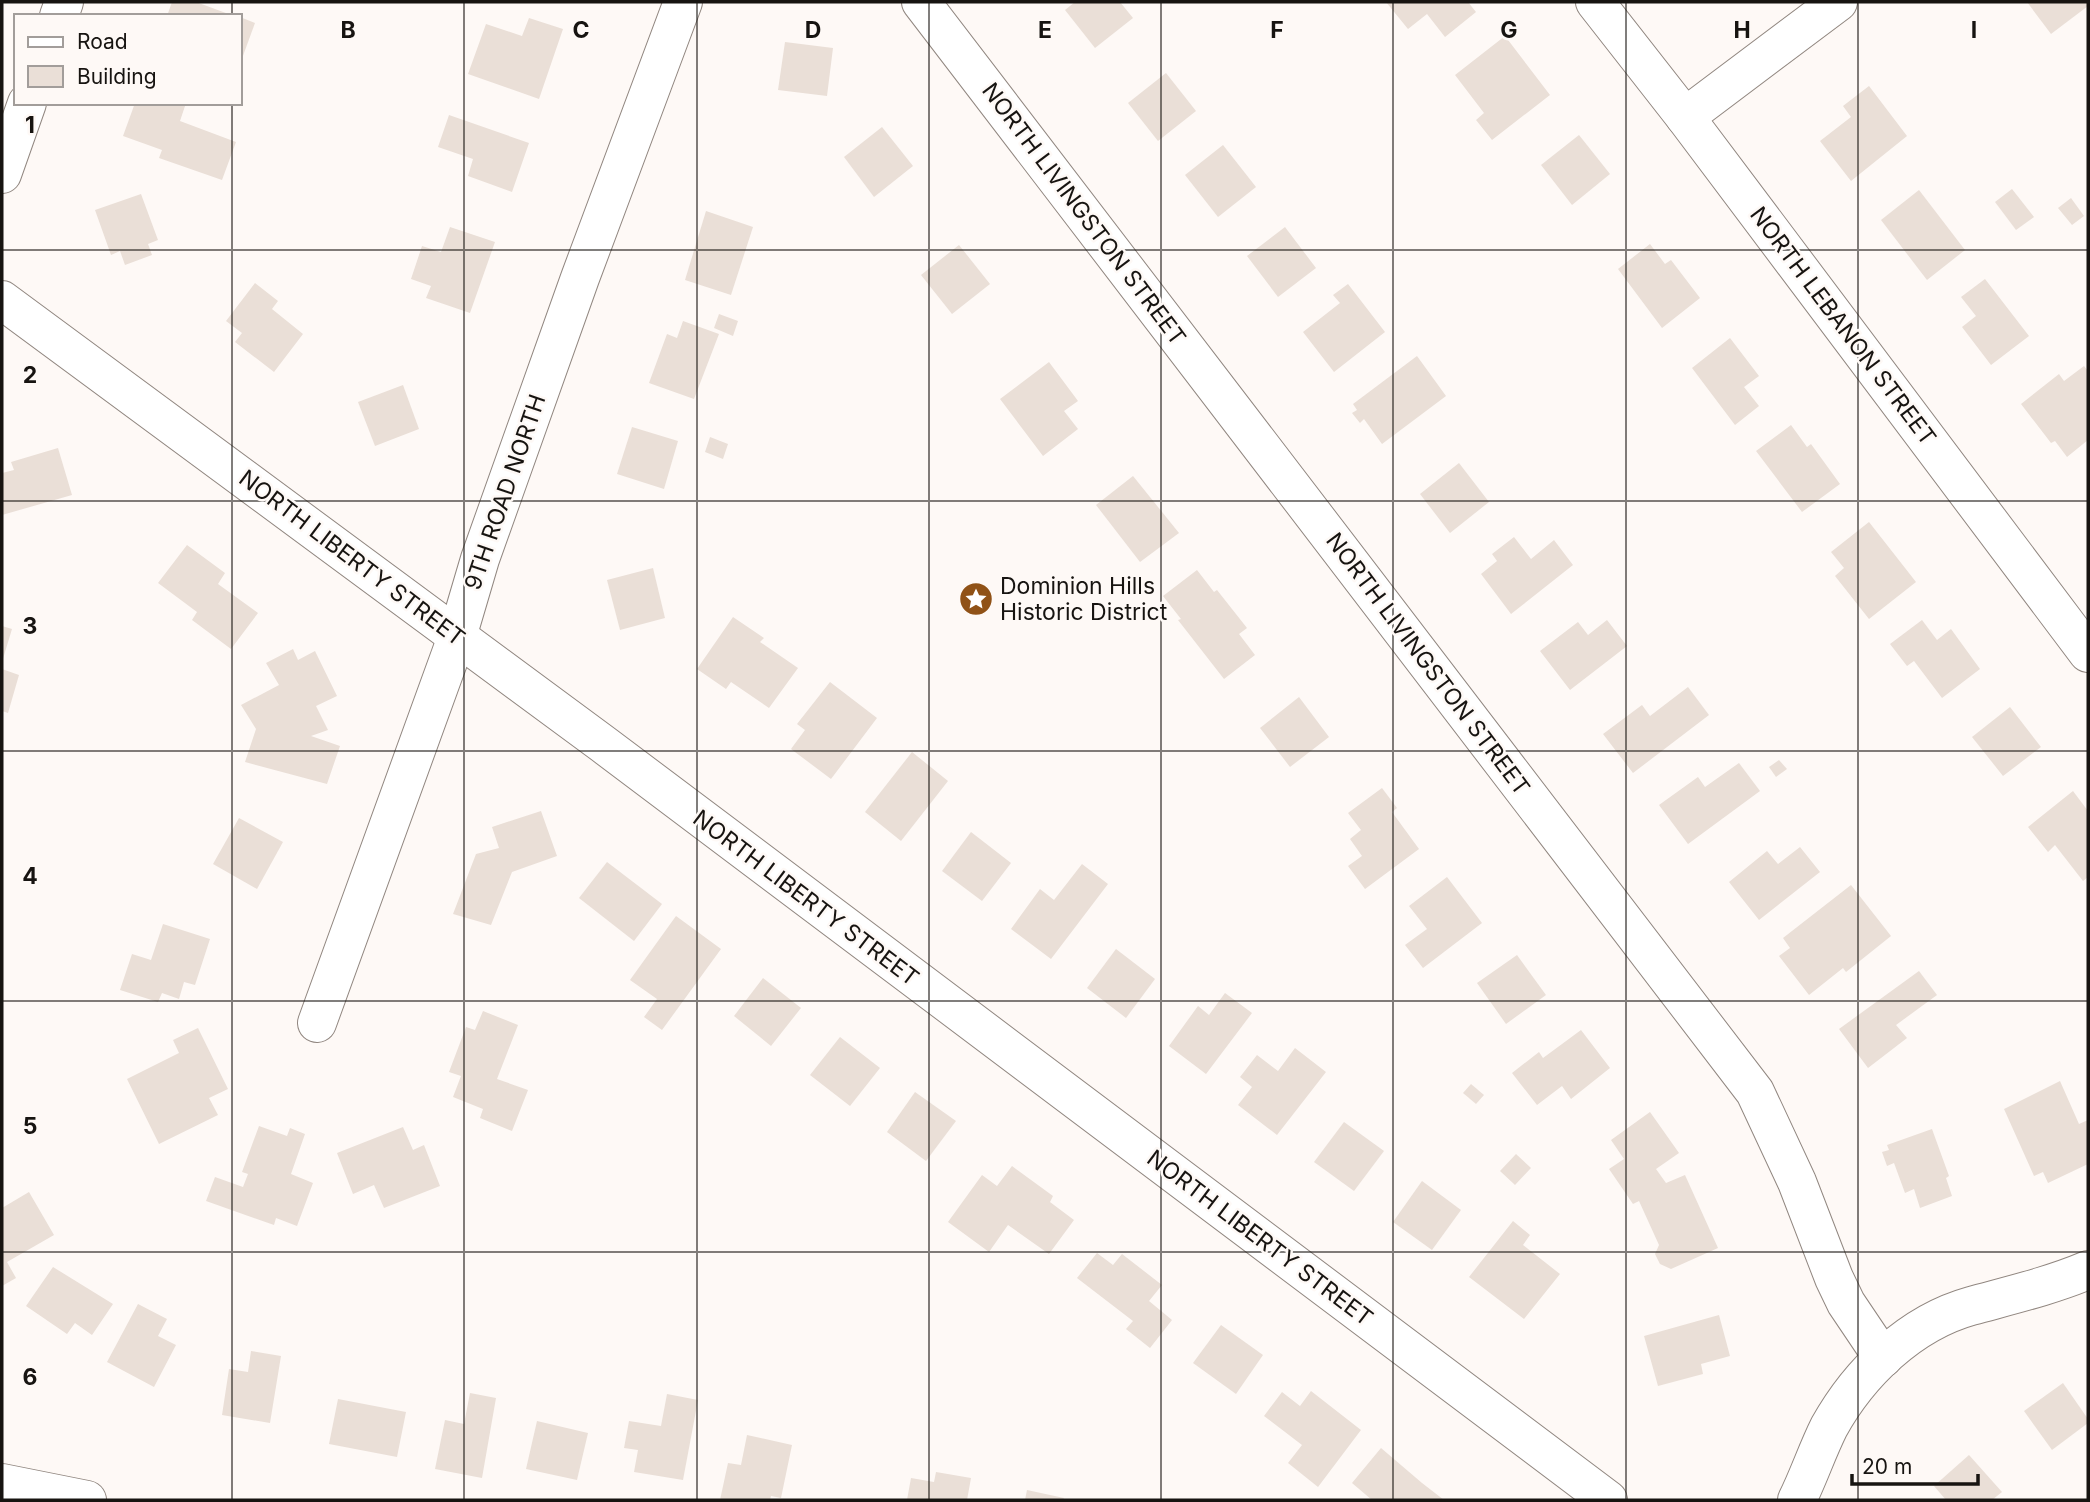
<svg xmlns="http://www.w3.org/2000/svg" width="2090" height="1502" viewBox="0 0 2090 1502" font-family="Inter,sans-serif">
	<style>
		.building { fill: #eadfd7 }
		.lines { fill: none; stroke-linecap: round; stroke-linejoin: round }
		.minor-casing { stroke: #918780; stroke-width: 40 }
		.minor { stroke: #fff; stroke-width: 38 }
		.grid { fill: none; stroke: #171411; stroke-width: 2; stroke-opacity: 0.55 }
		.labels { text-anchor: middle; dominant-baseline: central; stroke-width: 5; stroke-linejoin: round; paint-order: stroke }
		.street-label { font-size: 23px; fill: #171411; stroke: #fef9f6 }
		.poi-label { font-size: 23px; fill: #171411; stroke: #fef9f6; text-anchor: start }
		.grid-label { font-size: 23px; text-anchor: middle; font-weight: bold; fill: #171411; stroke: #fef9f6; stroke-width: 5; stroke-linejoin: round; paint-order: stroke }
	</style>
	<rect width="100%" height="100%" fill="#fef9f6"/>
	<!-- building -->
	<g class="building">
		<path d="M172,2H196L234,16H167Z"/>
		<path d="M1075,2H1120L1133,18L1095,48L1065,10Z"/>
		<path d="M1386,2H1468L1476,12L1445,37L1427,14L1408,29Z"/>
		<path d="M2027,2H2088V6L2051,34Z"/>
		<path d="M240,17L255,23L240,64Z"/>
		<path d="M529,18L563,29L539,99L468,74L486,24L522,36Z"/>
		<path d="M1505,36L1550,95L1492,140L1476,120L1484,113L1455,75Z"/>
		<path d="M785,42L833,48L827,96L778,90Z"/>
		<path d="M1166,73L1196,111L1158,141L1128,103Z"/>
		<path d="M1869,86L1907,136L1851,181L1820,141L1851,117L1843,106Z"/>
		<path d="M135,103H186L180,121L236,142L222,180L159,158L162,150L123,136Z"/>
		<path d="M449,115L529,143L512,192L468,176L473,159L438,147Z"/>
		<path d="M882,127L913,166L874,197L844,157Z"/>
		<path d="M1579,135L1610,174L1572,205L1541,165Z"/>
		<path d="M1223,145L1256,187L1218,217L1185,175Z"/>
		<path d="M2012,189L2034,217L2016,230L1995,202Z"/>
		<path d="M1919,190L1965,250L1927,280L1881,220Z"/>
		<path d="M141,194L158,240L148,244L152,255L125,265L120,251L111,255L95,210Z"/>
		<path d="M2071,198L2084,216L2072,225L2058,208Z"/>
		<path d="M706,211L753,227L731,295L685,280Z"/>
		<path d="M450,227L495,242L470,313L426,298L431,286L411,279L422,246L441,252Z"/>
		<path d="M1285,227L1316,268L1278,297L1247,256Z"/>
		<path d="M1650,244L1665,264L1671,260L1700,298L1662,328L1618,269Z"/>
		<path d="M959,245L990,284L952,314L921,275Z"/>
		<path d="M1985,279L2029,336L1991,365L1962,327L1976,316L1961,297Z"/>
		<path d="M255,283L278,301L272,309L303,334L274,372L235,342L242,333L226,321Z"/>
		<path d="M1348,284L1385,332L1334,372L1303,332L1340,303L1333,295Z"/>
		<path d="M719,314L738,321L733,336L714,328Z"/>
		<path d="M683,321L719,334L694,399L649,383L667,334L677,338Z"/>
		<path d="M1730,338L1759,376L1744,387L1759,406L1735,425L1692,368Z"/>
		<path d="M1417,356L1446,396L1382,444L1364,419L1360,423L1352,413L1357,410L1353,404Z"/>
		<path d="M1049,362L1078,401L1064,411L1078,429L1043,456L1000,399Z"/>
		<path d="M2084,366L2088,371V440L2067,457L2055,441L2051,443L2021,404L2059,374L2064,381Z"/>
		<path d="M403,385L419,429L375,446L358,402Z"/>
		<path d="M1791,425L1807,447L1811,444L1840,484L1802,512L1756,451Z"/>
		<path d="M632,427L678,441L664,489L617,474Z"/>
		<path d="M710,437L728,444L723,459L705,452Z"/>
		<path d="M58,448L72,495L2,515V473L14,470L11,462Z"/>
		<path d="M1459,463L1489,502L1450,533L1420,494Z"/>
		<path d="M1133,476L1179,533L1140,562L1096,505Z"/>
		<path d="M1869,522L1916,582L1869,619L1835,576L1844,568L1831,552Z"/>
		<path d="M1514,537L1531,559L1554,540L1573,565L1511,614L1481,574L1497,561L1492,554Z"/>
		<path d="M187,545L225,573L218,584L258,613L231,649L192,620L197,612L158,583Z"/>
		<path d="M653,568L665,618L620,630L607,580Z"/>
		<path d="M1197,570L1214,592L1217,590L1247,628L1239,634L1255,655L1224,679L1178,620L1181,619L1163,596Z"/>
		<path d="M733,617L764,638L760,642L798,668L769,708L731,682L726,689L697,669Z"/>
		<path d="M1607,620L1627,646L1570,690L1540,651L1578,622L1588,635Z"/>
		<path d="M1922,620L1937,640L1951,629L1980,669L1942,698L1914,661L1907,666L1890,644Z"/>
		<path d="M2,626L12,629L2,662Z"/>
		<path d="M293,649L298,660L315,651L337,696L316,706L328,730L311,736L340,746L327,784L245,762L256,729L241,705L279,685L266,663Z"/>
		<path d="M2,669L19,675L8,713L2,711Z"/>
		<path d="M830,682L877,718L831,779L791,749L805,730L797,724Z"/>
		<path d="M1688,687L1709,715L1633,773L1603,734L1642,705L1650,716Z"/>
		<path d="M1299,697L1329,737L1290,767L1260,728Z"/>
		<path d="M2010,707L2041,747L2003,776L1972,737Z"/>
		<path d="M912,752L948,781L901,841L865,812Z"/>
		<path d="M1779,760L1787,769L1776,777L1769,767Z"/>
		<path d="M1739,763L1760,791L1688,844L1659,805L1698,777L1705,787Z"/>
		<path d="M1382,788L1397,808L1392,812L1419,849L1365,889L1348,866L1362,856L1350,839L1361,830L1348,813Z"/>
		<path d="M2073,791L2088,811V877L2083,881L2055,845L2048,852L2028,827Z"/>
		<path d="M541,811L557,856L512,872L491,925L453,914L476,854L499,848L492,827Z"/>
		<path d="M239,818L283,842L257,889L213,864Z"/>
		<path d="M971,832L1011,863L982,901L942,871Z"/>
		<path d="M1800,847L1820,872L1759,920L1729,882L1767,851L1778,864Z"/>
		<path d="M607,862L662,904L634,941L579,898Z"/>
		<path d="M1082,864L1108,884L1051,959L1011,929L1040,889L1054,900Z"/>
		<path d="M1447,877L1482,923L1423,968L1405,945L1427,929L1409,906Z"/>
		<path d="M1851,885L1891,936L1846,972L1843,968L1809,995L1779,956L1790,948L1783,938Z"/>
		<path d="M676,916L721,949L662,1030L644,1017L657,999L630,980Z"/>
		<path d="M163,924L210,939L195,985L184,982L179,999L162,993L158,1002L120,990L132,954L151,960Z"/>
		<path d="M1116,949L1155,979L1126,1018L1087,988Z"/>
		<path d="M1517,955L1546,995L1506,1024L1477,983Z"/>
		<path d="M1919,971L1937,995L1896,1025L1907,1038L1868,1068L1839,1029Z"/>
		<path d="M763,978L801,1008L771,1046L734,1016Z"/>
		<path d="M1225,993L1252,1013L1206,1074L1169,1046L1198,1006L1209,1015Z"/>
		<path d="M483,1011L518,1025L497,1079L528,1090L512,1131L480,1118L483,1109L453,1097L461,1076L449,1072L466,1027L475,1030Z"/>
		<path d="M198,1028L228,1089L209,1098L218,1115L159,1144L127,1079L179,1053L173,1040Z"/>
		<path d="M1581,1030L1610,1068L1571,1099L1562,1086L1537,1105L1512,1073L1539,1052L1543,1058Z"/>
		<path d="M840,1037L880,1068L850,1106L810,1075Z"/>
		<path d="M1295,1048L1326,1072L1277,1135L1238,1105L1252,1087L1240,1077L1257,1055L1278,1071Z"/>
		<path d="M2060,1081L2079,1124L2088,1120V1164L2048,1183L2043,1172L2034,1176L2004,1109Z"/>
		<path d="M1471,1084L1484,1095L1476,1104L1463,1093Z"/>
		<path d="M915,1092L956,1121L926,1161L887,1132Z"/>
		<path d="M1650,1112L1679,1153L1656,1169L1666,1183L1685,1175L1718,1248L1671,1269L1660,1264L1655,1254L1659,1245L1639,1201L1633,1204L1609,1169L1624,1159L1611,1140Z"/>
		<path d="M1344,1122L1384,1151L1354,1191L1314,1162Z"/>
		<path d="M259,1126L287,1136L290,1128L305,1134L291,1174L313,1183L297,1226L276,1218L274,1225L206,1201L215,1177L243,1187L248,1174L242,1172Z"/>
		<path d="M403,1127L413,1150L424,1145L440,1186L384,1208L374,1185L353,1194L337,1153Z"/>
		<path d="M1932,1129L1949,1176L1946,1178L1952,1196L1920,1208L1914,1189L1905,1193L1894,1163L1887,1166L1882,1152L1889,1150L1887,1145Z"/>
		<path d="M1516,1154L1531,1168L1515,1185L1500,1171Z"/>
		<path d="M1012,1166L1053,1196L1050,1202L1074,1220L1049,1254L1008,1225L989,1252L948,1222L982,1175L997,1186Z"/>
		<path d="M1422,1181L1461,1210L1432,1250L1393,1222Z"/>
		<path d="M29,1192L54,1235L7,1262L16,1278L2,1286V1208Z"/>
		<path d="M1513,1221L1530,1235L1523,1245L1560,1274L1524,1319L1469,1277Z"/>
		<path d="M1097,1253L1113,1265L1122,1254L1162,1285L1149,1301L1172,1320L1150,1348L1126,1329L1133,1321L1077,1278Z"/>
		<path d="M53,1267L113,1304L92,1335L75,1323L67,1334L26,1306Z"/>
		<path d="M138,1304L167,1319L158,1336L176,1345L154,1387L107,1362Z"/>
		<path d="M1719,1315L1730,1356L1701,1364L1703,1374L1658,1386L1644,1336Z"/>
		<path d="M1221,1325L1263,1355L1236,1394L1193,1363Z"/>
		<path d="M251,1351L281,1356L270,1423L222,1415L229,1369L248,1372Z"/>
		<path d="M2063,1383L2088,1419V1423L2052,1450L2024,1411Z"/>
		<path d="M1311,1391L1361,1430L1318,1487L1288,1463L1302,1445L1264,1416L1282,1392L1300,1406Z"/>
		<path d="M470,1393L496,1398L482,1478L435,1469L445,1420L464,1424Z"/>
		<path d="M667,1394L698,1400L683,1480L634,1472L638,1450L624,1448L629,1421L661,1426Z"/>
		<path d="M338,1399L406,1412L397,1457L329,1444Z"/>
		<path d="M537,1421L588,1433L577,1480L526,1469Z"/>
		<path d="M747,1435L792,1445L781,1498L771,1496L770,1500H720L728,1463L741,1465Z"/>
		<path d="M1381,1448L1422,1483L1444,1500H1372L1352,1483Z"/>
		<path d="M1969,1455L2002,1492L1992,1500H1946L1934,1486Z"/>
		<path d="M936,1472L971,1478L967,1500H907L911,1478L934,1482Z"/>
		<path d="M1027,1490L1064,1498L1063,1500H1025Z"/>
	</g>
	<g class="lines">
		<!-- minor casing -->
		<g class="minor-casing">
			<g id="minor">
				<path d="M921,2L1755,1092L1797,1182L1834,1278L1846,1303L1883,1358"/>
				<path d="M1595,2L1685,117L2088,653"/>
				<path d="M59,16L64,2"/>
				<path d="M1685,117L1838,2"/>
				<path d="M2,174L27,103"/>
				<path d="M2,300L603,744L1608,1500"/>
				<path d="M317,1023L457,637L480,559L580,278L683,2"/>
				<path d="M2,1483L87,1500"/>
				<path d="M1797,1500C1809,1476 1817,1451 1829,1427C1859,1373 1910,1323 1971,1306C2011,1295 2050,1286 2088,1270"/>
			</g>
		</g>
		<!-- minor -->
		<use href="#minor" class="minor"/>
	</g>
	<!-- grid -->
	<path class="grid" d="M232,2V16M464,2V1500M697,2V1500M929,2V1500M1161,2V1500M1393,2V1500M1626,2V1500M1858,2V1500M232,103V1500M2,250H2088M2,501H2088M2,751H2088M2,1001H2088M2,1252H2088"/>
	<!-- icons -->
	<defs>
		<g id="sight-disc" transform="scale(1.75)"><circle r="9.5" fill="#905217" stroke="#fef9f6"/><path d="M0-6L1.8-2.2L6-1.7L2.9 1.2L3.7 5.4L0 3.3L-3.7 5.4L-2.9 1.2L-6-1.7L-1.8-2.2Z" fill="#fff"/></g>
	</defs>
	<g fill-rule="evenodd">
		<use href="#sight-disc" x="976" y="599"/>
	</g>
	<g class="labels">
		<!-- street labels -->
		<g class="street-label">
			<text transform="translate(1084 214) rotate(53)">NORTH LIVINGSTON STREET</text>
			<text transform="translate(1843 326) rotate(53)">NORTH LEBANON STREET</text>
			<text transform="translate(505 492) rotate(-71)">9TH ROAD NORTH</text>
			<text transform="translate(352 558) rotate(37)">NORTH LIBERTY STREET</text>
			<text transform="translate(1428 664) rotate(53)">NORTH LIVINGSTON STREET</text>
			<text transform="translate(806 898) rotate(37)">NORTH LIBERTY STREET</text>
			<text transform="translate(1260 1238) rotate(37)">NORTH LIBERTY STREET</text>
		</g>
		<!-- poi labels -->
		<g class="poi-label">
			<text x="1000" y="586">Dominion Hills<tspan x="1000" dy="26">Historic District</tspan></text>
		</g>
	</g>
	<g class="grid-label">
		<text x="348" y="38">B</text>
		<text x="581" y="38">C</text>
		<text x="813" y="38">D</text>
		<text x="1045" y="38">E</text>
		<text x="1277" y="38">F</text>
		<text x="1509" y="38">G</text>
		<text x="1742" y="38">H</text>
		<text x="1974" y="38">I</text>
		<text x="30" y="133">1</text>
		<text x="30" y="383">2</text>
		<text x="30" y="634">3</text>
		<text x="30" y="884">4</text>
		<text x="30" y="1134">5</text>
		<text x="30" y="1385">6</text>
	</g>
	<!-- border -->
	<rect width="2090" height="1502" fill="none" stroke="#171411" stroke-width="7"/>
	<!-- legend -->
	<rect x="14" y="14" width="228" height="91" fill="#fef9f6" stroke="#a29d9a" stroke-width="2"/>
	<rect x="28" y="37" width="35" height="10" fill="#ffffff" stroke="#a29d9a" stroke-width="2"/>
	<text x="77" y="49" font-size="21" fill="#171411">Road</text>
	<rect x="28" y="66" width="35" height="21" fill="#eadfd7" stroke="#a29d9a" stroke-width="2"/>
	<text x="77" y="84" font-size="21" fill="#171411">Building</text>
	<!-- scale -->
	<path d="M1852 1474v10h126v-10" fill="none" stroke="#171411" stroke-width="3.5"/>
	<text x="1862" y="1474" font-size="21" fill="#171411" stroke="#fef9f6" stroke-width="5" paint-order="stroke">20 m</text>
</svg>
